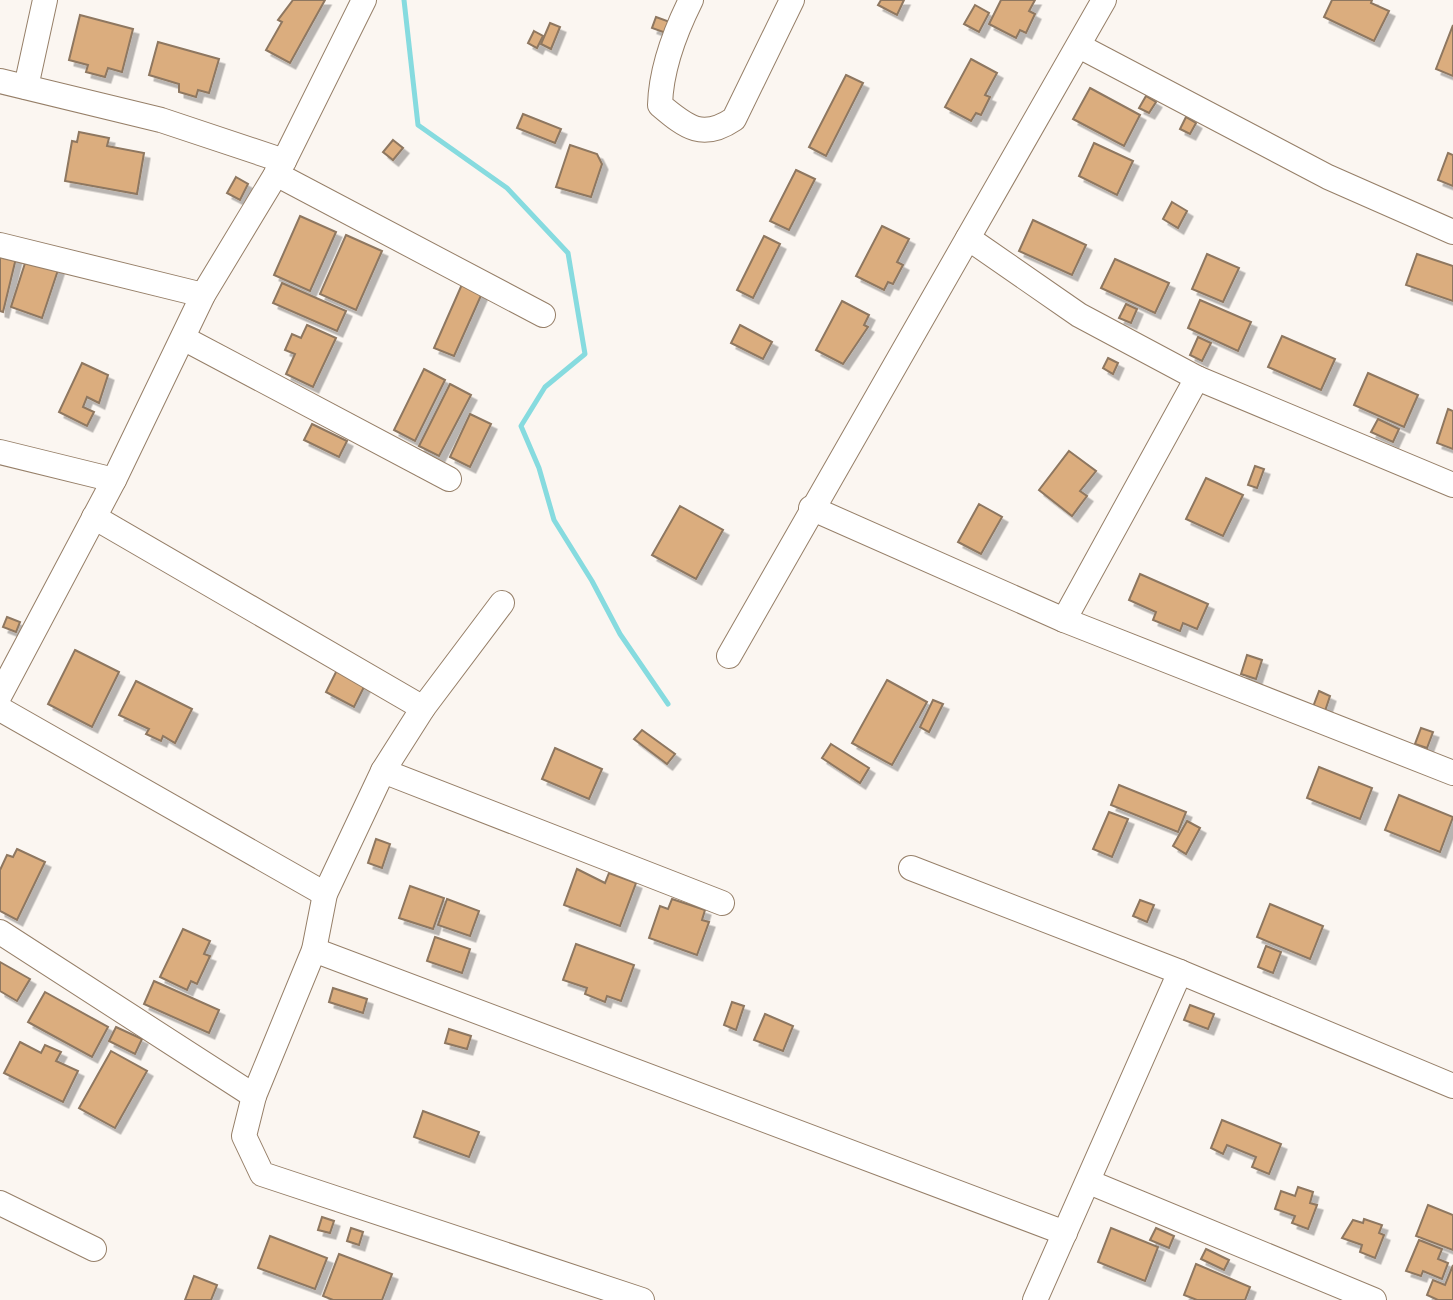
<svg xmlns="http://www.w3.org/2000/svg" width="1453" height="1300" viewBox="0 0 1453 1300" font-family="'Fira Sans Condensed',sans-serif">
	<style>
		.lines { fill: none; stroke-linecap: round; stroke-linejoin: round }
		.stream { stroke: #86dbdf; stroke-width: 5 }
		.building { fill: #dbad7e; stroke: #8e7760; stroke-width: 2; filter: url(#shadow) }
		.minor-casing { stroke: #967f68; stroke-width: 26 }
		.minor { stroke: #fff; stroke-width: 24 }
	</style>
	<defs>
		<filter id="shadow"><feDropShadow dx="5.5" dy="5.5" stdDeviation="0" flood-color="#0004"/></filter>
	</defs>
	<rect width="100%" height="100%" fill="#fbf6f1"/>
	<g class="lines">
		<!-- stream -->
		<path class="stream" d="M404,0L418,125L507,188L568,253L585,354L545,387L521,426L539,468L554,520L592,581L620,634L668,704"/>
	</g>
	<!-- building -->
	<g class="building">
		<path d="M293,0H325L290,63L266,50L282,22L278,20Z"/>
		<path d="M881,0H904L897,15L878,5Z"/>
		<path d="M1001,0H1035L1029,11L1035,14L1026,33L1020,30L1016,38L989,24Z"/>
		<path d="M1332,0H1372L1371,3L1389,11L1374,41L1324,17Z"/>
		<path d="M975,5L989,13L979,32L964,24Z"/>
		<path d="M80,15L133,29L122,72L108,68L105,77L86,72L88,65L69,60Z"/>
		<path d="M656,17L670,22L666,33L652,28Z"/>
		<path d="M550,23L560,27L551,49L541,44Z"/>
		<path d="M1453,25V76L1436,69Z"/>
		<path d="M534,31L543,36L537,48L528,43Z"/>
		<path d="M158,42L219,59L209,93L198,90L196,97L179,92V84L149,75Z"/>
		<path d="M971,59L997,73L985,95L990,97L981,115L976,113L971,121L945,107Z"/>
		<path d="M846,75L863,83L826,156L809,147Z"/>
		<path d="M1090,88L1140,115L1124,146L1073,119Z"/>
		<path d="M1146,96L1156,102L1149,113L1139,108Z"/>
		<path d="M523,114L561,129L555,143L517,128Z"/>
		<path d="M1186,117L1196,123L1190,134L1180,129Z"/>
		<path d="M79,132L109,138L107,146L144,153L137,194L65,181L72,141L77,142Z"/>
		<path d="M393,140L403,148L393,160L383,152Z"/>
		<path d="M1094,143L1133,161L1117,195L1079,176Z"/>
		<path d="M570,145L597,154L602,164L591,197L556,187Z"/>
		<path d="M1448,153L1453,155V186L1438,180Z"/>
		<path d="M796,170L815,179L789,230L770,221Z"/>
		<path d="M236,177L248,184L240,200L227,193Z"/>
		<path d="M1172,202L1187,211L1178,228L1163,219Z"/>
		<path d="M300,216L336,232L310,291L274,275Z"/>
		<path d="M1033,220L1086,245L1072,275L1019,251Z"/>
		<path d="M882,226L909,239L897,262L903,265L893,284L888,282L884,290L856,276Z"/>
		<path d="M346,235L382,251L356,310L320,294Z"/>
		<path d="M764,236L780,244L753,298L737,290Z"/>
		<path d="M0,254L16,258L3,312L0,311Z"/>
		<path d="M1207,254L1239,268L1223,302L1192,289Z"/>
		<path d="M1417,254L1453,266V301L1406,285Z"/>
		<path d="M27,257L59,267L42,318L11,307Z"/>
		<path d="M1115,259L1169,283L1155,313L1101,288Z"/>
		<path d="M463,282L483,291L454,356L434,348Z"/>
		<path d="M282,283L346,311L337,331L273,303Z"/>
		<path d="M1200,300L1251,322L1238,351L1188,328Z"/>
		<path d="M842,301L869,315L864,325L868,327L843,364L816,350Z"/>
		<path d="M1126,304L1137,309L1131,323L1119,318Z"/>
		<path d="M307,325L336,338L313,387L286,374L295,354L285,350L292,334L301,338Z"/>
		<path d="M740,325L772,342L763,359L731,343Z"/>
		<path d="M1282,336L1335,359L1321,390L1268,367Z"/>
		<path d="M1198,337L1211,343L1202,361L1190,355Z"/>
		<path d="M1108,358L1118,363L1113,374L1103,368Z"/>
		<path d="M82,363L108,375L99,403L87,397L83,407L94,412L87,426L59,412Z"/>
		<path d="M424,369L445,380L415,441L394,430Z"/>
		<path d="M1368,373L1418,395L1404,427L1354,405Z"/>
		<path d="M450,384L471,395L439,456L419,446Z"/>
		<path d="M1448,409L1453,411V449L1437,443Z"/>
		<path d="M470,414L491,424L470,467L450,457Z"/>
		<path d="M1378,419L1399,429L1393,442L1371,432Z"/>
		<path d="M312,424L347,441L339,457L304,440Z"/>
		<path d="M1069,451L1096,471L1080,491L1087,496L1072,516L1039,490Z"/>
		<path d="M1255,466L1264,469L1257,488L1248,485Z"/>
		<path d="M1206,478L1243,495L1223,536L1186,519Z"/>
		<path d="M979,504L1002,517L981,554L958,542Z"/>
		<path d="M680,506L723,530L696,579L652,555Z"/>
		<path d="M1140,574L1208,604L1197,629L1183,623L1180,631L1153,620L1156,612L1129,600Z"/>
		<path d="M7,617L20,622L16,632L3,627Z"/>
		<path d="M75,650L119,672L92,727L48,704Z"/>
		<path d="M1247,655L1262,660L1256,679L1241,674Z"/>
		<path d="M337,670L365,685L354,707L326,692Z"/>
		<path d="M887,680L927,702L892,765L852,743Z"/>
		<path d="M136,681L192,709L175,743L163,736L161,741L146,734L149,729L119,715Z"/>
		<path d="M1319,691L1330,696L1325,711L1313,707Z"/>
		<path d="M933,700L943,704L929,732L920,727Z"/>
		<path d="M1421,728L1433,732L1427,748L1415,744Z"/>
		<path d="M642,730L675,754L667,764L634,739Z"/>
		<path d="M831,744L869,768L860,783L822,758Z"/>
		<path d="M555,748L602,769L589,799L542,779Z"/>
		<path d="M1319,767L1372,788L1360,819L1307,798Z"/>
		<path d="M1119,785L1186,812L1178,832L1111,805Z"/>
		<path d="M1399,795L1453,817L1440,852L1385,830Z"/>
		<path d="M1109,812L1128,819L1112,857L1093,849Z"/>
		<path d="M1187,821L1200,828L1186,854L1173,846Z"/>
		<path d="M376,839L390,844L382,868L368,863Z"/>
		<path d="M17,849L45,862L17,920L0,911V870L7,855L13,857Z"/>
		<path d="M577,869L605,883L609,873L636,883L620,926L564,905Z"/>
		<path d="M410,886L444,898L433,929L399,918Z"/>
		<path d="M447,899L479,911L470,936L438,925Z"/>
		<path d="M672,899L705,910L702,920L709,922L697,955L649,938L660,906L668,909Z"/>
		<path d="M1140,900L1154,905L1147,922L1133,916Z"/>
		<path d="M1270,904L1323,926L1310,959L1257,937Z"/>
		<path d="M183,929L210,941L204,954L210,956L197,984L191,981L187,990L160,977Z"/>
		<path d="M435,937L470,949L462,973L427,961Z"/>
		<path d="M576,944L634,965L621,1001L607,996L605,1002L585,994L587,988L563,980Z"/>
		<path d="M1266,946L1281,952L1273,973L1258,967Z"/>
		<path d="M0,962L30,979L17,1001L0,991Z"/>
		<path d="M154,981L219,1010L209,1033L144,1004Z"/>
		<path d="M333,988L367,999L363,1013L329,1002Z"/>
		<path d="M45,992L108,1027L92,1057L28,1022Z"/>
		<path d="M732,1002L744,1006L736,1030L724,1025Z"/>
		<path d="M1190,1005L1214,1014L1208,1029L1184,1020Z"/>
		<path d="M765,1014L793,1026L783,1051L754,1040Z"/>
		<path d="M116,1027L142,1039L135,1054L109,1041Z"/>
		<path d="M449,1029L471,1036L467,1049L445,1043Z"/>
		<path d="M20,1042L41,1053L45,1045L61,1052L56,1061L78,1071L63,1102L4,1073Z"/>
		<path d="M111,1051L147,1071L115,1128L79,1108Z"/>
		<path d="M423,1111L479,1132L469,1157L414,1137Z"/>
		<path d="M1222,1120L1281,1144L1269,1174L1252,1167L1256,1157L1227,1145L1223,1154L1211,1148Z"/>
		<path d="M1298,1187L1313,1192L1310,1203L1317,1205L1308,1229L1292,1223L1295,1216L1275,1209L1281,1191L1295,1196Z"/>
		<path d="M1428,1205L1453,1215V1250L1416,1236Z"/>
		<path d="M322,1217L334,1221L330,1233L318,1230Z"/>
		<path d="M1364,1219L1382,1225L1379,1233L1384,1235L1375,1258L1360,1252L1362,1245L1342,1238L1353,1220L1363,1223Z"/>
		<path d="M351,1228L363,1232L359,1245L347,1241Z"/>
		<path d="M1111,1228L1158,1247L1145,1281L1098,1262Z"/>
		<path d="M1156,1228L1174,1236L1169,1248L1150,1240Z"/>
		<path d="M270,1236L327,1258L315,1289L258,1268Z"/>
		<path d="M1419,1240L1442,1249L1438,1259L1448,1263L1442,1279L1423,1271L1421,1276L1406,1271Z"/>
		<path d="M1206,1249L1229,1260L1224,1270L1201,1259Z"/>
		<path d="M339,1254L392,1274L382,1300H333L323,1296Z"/>
		<path d="M1196,1264L1250,1287L1245,1300H1197L1184,1295Z"/>
		<path d="M1453,1265V1300H1438L1427,1295L1433,1280L1445,1285Z"/>
		<path d="M194,1276L217,1285L211,1300H185Z"/>
	</g>
	<g class="lines">
		<!-- minor casing -->
		<g class="minor-casing">
			<g id="minor">
				<path d="M691,0C675,32 661,70 660,105C687,128 703,140 734,119L792,0"/>
				<path d="M1079,46L1328,177L1453,232"/>
				<path d="M0,81L161,120L284,161"/>
				<path d="M26,87L45,0"/>
				<path d="M276,174L543,315"/>
				<path d="M968,238L1079,315L1197,378L1453,485"/>
				<path d="M0,245L203,295"/>
				<path d="M183,338L449,479"/>
				<path d="M0,452L114,480"/>
				<path d="M811,508L1064,620L1453,773"/>
				<path d="M94,517L423,708"/>
				<path d="M502,603L423,708L383,771L325,894L314,950L254,1096L244,1136L262,1174L642,1300"/>
				<path d="M1064,620L1197,378"/>
				<path d="M729,656L1104,0"/>
				<path d="M0,695L114,480L203,295L284,161L364,0"/>
				<path d="M0,709L325,894"/>
				<path d="M383,771L722,903"/>
				<path d="M911,868L1180,972L1453,1086"/>
				<path d="M0,932L254,1096"/>
				<path d="M314,950L1065,1233"/>
				<path d="M1089,1182L1374,1300"/>
				<path d="M0,1203L94,1249"/>
				<path d="M1035,1300L1180,972"/>
			</g>
		</g>
		<!-- minor -->
		<use href="#minor" class="minor"/>
	</g>
</svg>
